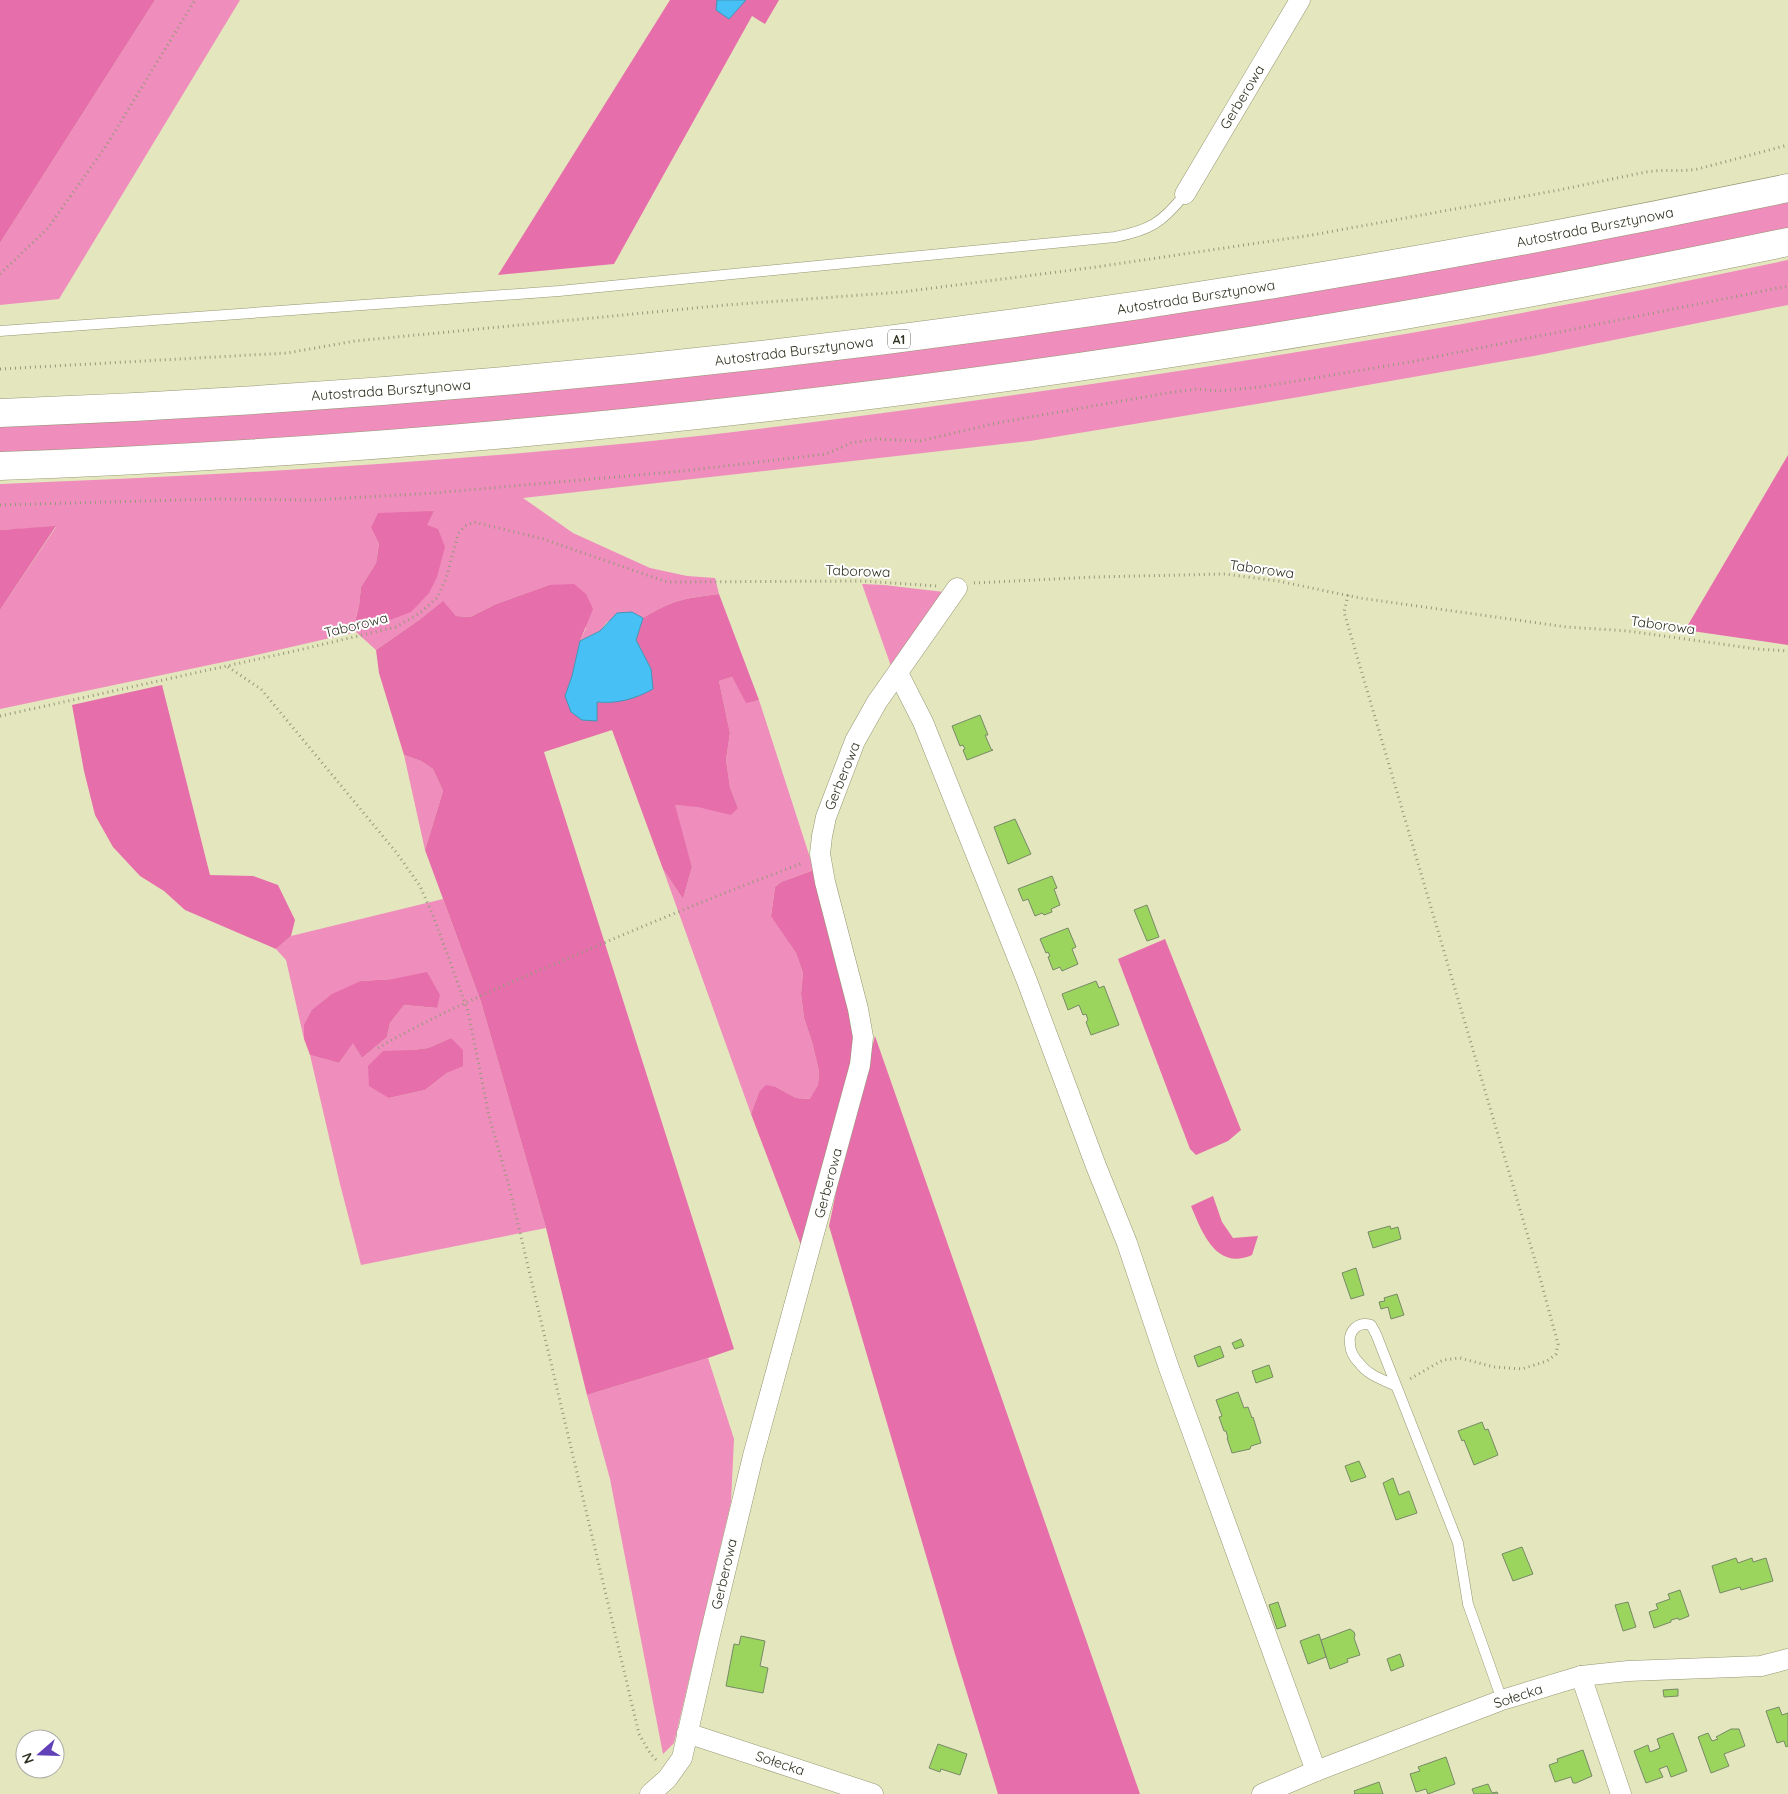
<svg xmlns="http://www.w3.org/2000/svg" width="1788" height="1794" viewBox="0 0 1788 1794" font-family="Quicksand,sans-serif">
	<style>
		.green { fill: #ef8dbc; fill-rule: evenodd }
		.forest { fill: #e66eaa }
		.water { fill: #47c1f5; stroke: #4096b5 }
		.building { fill: #9cd55e; stroke: #778967 }
		.lines { fill: none; stroke-linecap: round; stroke-linejoin: round }
		.lane-casing { stroke: #959772; stroke-width: 11 }
		.street-casing { stroke: #959772; stroke-width: 21 }
		.highway-casing { stroke: #959772; stroke-width: 29 }
		.path { stroke: #97997b; stroke-width: 3; stroke-dasharray: 1 4; stroke-linecap: butt }
		.lane { stroke: #fff; stroke-width: 10 }
		.street { stroke: #fff; stroke-width: 20 }
		.highway { stroke: #fff; stroke-width: 28 }
		.labels { text-anchor: middle; dominant-baseline: central; stroke-width: 4; stroke-linejoin: round; paint-order: stroke }
		.shield { fill: #fff; stroke: #6e6f64; stroke-width: 1 }
		.shield-label { font-size: 12px; font-weight: bold; fill: #303121 }
		.street-label { font-size: 14px; fill: #303121; stroke: #fff }
	</style>
	<rect width="100%" height="100%" fill="#e4e6be"/>
	<!-- green -->
	<g class="green">
		<path d="M155,0H240L59,299L0,305V243Z"/>
		<path d="M1788,199V230L1529,282L1153,345L748,399L398,432L0,455V424L395,401Z"/>
		<path d="M1788,260V305L1539,355L1299,397L1030,441L523,498L573,533L650,568L687,576L715,578L719,594C686,598 672,600 643,618L632,612L607,622L600,631L580,641L586,628L549,585L496,604L470,617L456,616L442,602L419,620L376,650L356,632L252,656L0,709V610L56,527L0,530V484C214,476 429,463 642,442C760,430 876,414 993,398C1260,361 1525,316 1788,260ZM434,511L426,525L353,628L359,606L361,587L376,563L379,544L371,528Z"/>
		<path d="M862,584L884,585L944,592L892,669Z"/>
		<path d="M732,677L746,702L759,700L814,870L781,882L775,887L771,915L796,953L803,973L801,994L804,1018L812,1042L819,1071L818,1085L811,1099L796,1098L776,1087L759,1092L751,1114L663,869L683,899L692,867L674,805L738,808L730,787L726,760L730,733L719,681Z"/>
		<path d="M404,755L421,761L433,769L443,791L425,850Z"/>
		<path d="M443,899L481,1002L546,1228L361,1265L340,1184L310,1055L339,1063L353,1042L362,1058L387,1037L390,1023L404,1005L437,1008L393,979L361,981L304,1025V1039L286,960L276,949L291,936ZM451,1038L463,1065L447,1073L425,1090L389,1098L412,1050L428,1048Z"/>
		<path d="M708,1358L734,1439L731,1502L674,1743L663,1754L610,1479L587,1395Z"/>
	</g>
	<!-- forest -->
	<g class="forest">
		<path d="M0,0H155L0,243Z"/>
		<path d="M670,0H779L765,24L752,16L614,264L498,275Z"/>
		<path d="M1788,455V645L1685,630Z"/>
		<path d="M434,511L427,525L438,529L445,547L437,577L429,593L411,612L382,623L353,629L359,606L361,587L376,563L379,544L371,528L378,513Z"/>
		<path d="M56,526L0,610V530Z"/>
		<path d="M574,584L586,594L593,609L580,641L572,676L565,696L597,721L596,702L608,703L651,669L636,640L643,618C672,600 686,598 719,594L759,700L746,703L732,677L719,681L730,733L726,760L730,787L738,808L731,815L698,807L675,805L692,867L683,899L663,869L612,730L544,752L734,1349L708,1358L587,1395L546,1228L481,1002L425,850L443,791L433,769L421,761L404,755L379,673L376,650L419,620L443,601L456,616L470,617L496,604L549,585Z"/>
		<path d="M162,685L210,875L253,876L278,885L295,920L291,936L276,949L185,910L164,891L140,876L113,847L95,815L84,771L72,705Z"/>
		<path d="M814,870L853,1013L854,1064L802,1248L751,1114L759,1092L766,1085L776,1087L796,1098L810,1099L818,1085L819,1071L812,1042L804,1018L801,994L803,973L796,953L771,916L775,887L781,882Z"/>
		<path d="M1165,939L1241,1130L1228,1141L1196,1155L1190,1149L1118,959Z"/>
		<path d="M427,972L440,995L437,1008L404,1005L390,1023L387,1037L362,1058L353,1043L339,1063L310,1055L304,1039V1025L312,1010L332,994L361,981L393,979Z"/>
		<path d="M875,1036L1140,1794H998L955,1654L829,1226L842,1163Z"/>
		<path d="M451,1038L463,1050V1066L447,1073L425,1090L389,1098L369,1086L368,1066L383,1051L412,1050L428,1048Z"/>
		<path d="M1213,1196L1222,1222L1233,1238L1258,1236L1252,1255C1216,1271 1202,1232 1191,1206Z"/>
	</g>
	<!-- water -->
	<g class="water">
		<path d="M717,0H746L729,19L716,10Z"/>
		<path d="M632,612L643,618L636,640L651,669L653,689C635,699 617,704 597,702V721L582,720L571,712L565,696L572,676L580,641L600,631L617,613Z"/>
	</g>
	<!-- building -->
	<g class="building">
		<path d="M980,715L988,735H985L991,749L993,750L967,760L963,750L965,749L963,745L960,746L952,726Z"/>
		<path d="M1015,819L1031,854L1008,864L994,827Z"/>
		<path d="M1052,876L1057,888L1054,889L1060,905L1051,909L1052,912L1044,915L1042,913L1035,916L1028,899L1023,901L1018,889Z"/>
		<path d="M1147,905L1159,937L1147,941L1134,910Z"/>
		<path d="M1068,928L1076,947L1072,949L1078,964L1062,971L1060,967L1053,970L1048,957L1050,956L1048,952L1046,953L1040,939Z"/>
		<path d="M1096,981L1099,988L1104,986L1119,1025L1091,1035L1086,1022L1088,1020L1086,1014L1083,1015L1079,1005L1068,1010L1062,994Z"/>
		<path d="M1390,1226L1391,1229L1398,1227L1401,1239L1373,1248L1368,1232Z"/>
		<path d="M1356,1268L1364,1295L1351,1299L1342,1273Z"/>
		<path d="M1397,1294L1404,1315L1391,1319L1388,1307L1381,1309L1379,1302L1385,1301L1384,1298Z"/>
		<path d="M1241,1339L1244,1346L1235,1349L1232,1343Z"/>
		<path d="M1220,1346L1224,1357L1198,1367L1194,1356Z"/>
		<path d="M1269,1365L1273,1377L1256,1383L1252,1371Z"/>
		<path d="M1238,1392L1244,1408L1248,1407L1252,1418L1253,1417L1261,1443L1251,1446L1250,1449L1232,1453L1227,1438H1228L1226,1431H1224L1219,1417L1222,1416L1216,1400Z"/>
		<path d="M1482,1422L1485,1430L1488,1429L1498,1455L1474,1465L1464,1440L1462,1441L1458,1431Z"/>
		<path d="M1359,1461L1366,1477L1351,1482L1345,1466Z"/>
		<path d="M1393,1478L1399,1495L1409,1491L1417,1513L1396,1520L1383,1483Z"/>
		<path d="M1522,1547L1533,1574L1513,1581L1502,1554Z"/>
		<path d="M1736,1558L1738,1563L1752,1558L1753,1562L1766,1558L1773,1581L1741,1590L1740,1587L1720,1593L1712,1566Z"/>
		<path d="M1680,1590L1689,1616L1679,1620L1678,1618L1671,1620V1622L1654,1628L1649,1612L1658,1609L1656,1604L1670,1599L1668,1594Z"/>
		<path d="M1278,1602L1286,1626L1277,1629L1269,1605Z"/>
		<path d="M1628,1602L1636,1627L1623,1631L1615,1605Z"/>
		<path d="M1350,1629L1354,1632L1355,1635L1354,1638L1360,1655L1347,1659L1348,1662L1330,1669L1321,1640Z"/>
		<path d="M1319,1634L1326,1657L1308,1664L1300,1641Z"/>
		<path d="M741,1636L765,1641L760,1666L768,1668L763,1693L726,1686L734,1644L739,1645Z"/>
		<path d="M1400,1654L1404,1666L1391,1671L1387,1659Z"/>
		<path d="M1678,1689V1696L1664,1697L1663,1690Z"/>
		<path d="M1779,1707L1782,1715L1788,1713V1746L1786,1747L1784,1741L1777,1743L1766,1711Z"/>
		<path d="M1731,1729H1739L1745,1746L1724,1754L1729,1766L1711,1773L1698,1737L1708,1733L1712,1741L1718,1739L1716,1737Z"/>
		<path d="M1673,1733L1687,1771L1671,1777L1667,1766L1659,1769L1663,1777L1646,1783L1634,1751L1648,1745L1650,1752L1660,1748L1657,1739Z"/>
		<path d="M938,1744L967,1754L960,1775L941,1769L940,1772L929,1768Z"/>
		<path d="M1583,1750L1592,1776L1576,1783H1573L1571,1777L1555,1782L1549,1765L1558,1762L1557,1759Z"/>
		<path d="M1446,1757L1455,1784L1428,1794L1426,1789L1416,1792L1410,1774L1420,1771L1418,1767Z"/>
		<path d="M1379,1782L1383,1794H1354L1355,1793L1354,1791Z"/>
		<path d="M1488,1784L1492,1793L1497,1792L1498,1794H1474L1472,1789Z"/>
	</g>
	<g class="lines">
		<!-- lane casing -->
		<g class="lane-casing">
			<g id="lane">
				<path d="M0,331L559,291L1115,237C1150,230 1162,223 1185,194"/>
				<path d="M1396,1386C1384,1380 1369,1376 1360,1364C1355,1359 1350,1351 1350,1344C1348,1330 1359,1321 1371,1325L1376,1334L1458,1543L1468,1604L1502,1700"/>
			</g>
		</g>
		<!-- street casing -->
		<g class="street-casing">
			<g id="street">
				<path d="M1185,194L1300,0"/>
				<path d="M898,673L923,722L1027,981L1096,1166L1127,1243L1169,1368L1316,1771"/>
				<path d="M1581,1676L1621,1794"/>
				<path d="M687,1733L873,1794"/>
				<path d="M650,1794L667,1779L682,1758L709,1639L753,1456L860,1065L863,1037L858,1009L825,882L820,854L822,836L826,817L855,741L877,702L957,588"/>
				<path d="M1262,1794L1316,1771L1502,1700L1581,1676L1628,1671L1761,1666L1788,1659"/>
			</g>
		</g>
		<!-- highway casing -->
		<g class="highway-casing">
			<g id="highway">
				<path d="M0,413C601,390 1200,312 1788,188"/>
				<path d="M0,466C602,444 1199,364 1788,242"/>
			</g>
		</g>
		<!-- path -->
		<g class="path">
			<path d="M0,274L48,228L106,146L195,0"/>
			<path d="M0,369L287,353L355,341L726,305L902,292L1096,267L1312,235L1559,190L1646,172C1664,169 1681,172 1698,169L1788,145"/>
			<path d="M0,505L216,499L314,500L434,493L683,471L826,454L851,443L876,439L920,441L997,423L1167,393L1197,389L1219,391L1260,387L1410,362L1788,286"/>
			<path d="M974,583L1095,577L1225,574L1278,581L1360,598L1567,627L1628,631L1757,649L1788,651"/>
			<path d="M1348,595L1344,612L1539,1274L1558,1344L1556,1354L1547,1361L1522,1369L1494,1367L1460,1358L1443,1360L1408,1380"/>
			<path d="M228,667L261,689L396,852L420,886L434,918L468,1011L489,1116L508,1182L639,1734L650,1753L658,1762"/>
			<path d="M0,716L299,650L396,627L420,613L437,598L446,579L458,534L465,526L474,522L543,539L667,582L863,581L937,586"/>
			<path d="M378,1048C438,1013 500,987 564,960C643,926 722,893 803,863"/>
		</g>
		<!-- lane -->
		<use href="#lane" class="lane"/>
		<!-- street -->
		<use href="#street" class="street"/>
		<!-- highway -->
		<use href="#highway" class="highway"/>
	</g>
	<g class="labels">
		<!-- shield labels -->
		<rect class="shield" x="888" y="329.5" width="22" height="19" rx="4"/>
		<g class="shield-label">
			<text x="899" y="339">A1</text>
		</g>
		<!-- street labels -->
		<g class="street-label">
			<text transform="translate(1242 97) rotate(-59)">Gerberowa</text>
			<text transform="translate(1595 227) rotate(-11)">Autostrada Bursztynowa</text>
			<text transform="translate(1196 297) rotate(-9)">Autostrada Bursztynowa</text>
			<text transform="translate(794 351) rotate(-7)">Autostrada Bursztynowa</text>
			<text transform="translate(391 390) rotate(-4)">Autostrada Bursztynowa</text>
			<text transform="translate(1262 569) rotate(8)">Taborowa</text>
			<text transform="translate(858 571) rotate(2)">Taborowa</text>
			<text transform="translate(356 625) rotate(-14)">Taborowa</text>
			<text transform="translate(1663 625) rotate(8)">Taborowa</text>
			<text transform="translate(842 776) rotate(-68)">Gerberowa</text>
			<text transform="translate(828 1183) rotate(-75)">Gerberowa</text>
			<text transform="translate(724 1574) rotate(-77)">Gerberowa</text>
			<text transform="translate(1518 1696) rotate(-18)">Sołecka</text>
			<text transform="translate(780 1763) rotate(18)">Sołecka</text>
		</g>
	</g>
	<!-- north arrow -->
	<g transform="translate(40 1754) rotate(250)"><circle r="24" fill="#ffffff" stroke="#acada6"/>
	<path d="M0-4L9 19L0 12L-9 19Z" fill="#6140b8"/>
	<text y="-8" font-size="14" font-weight="bold" text-anchor="middle" fill="#303121">N</text>
	</g>
</svg>
